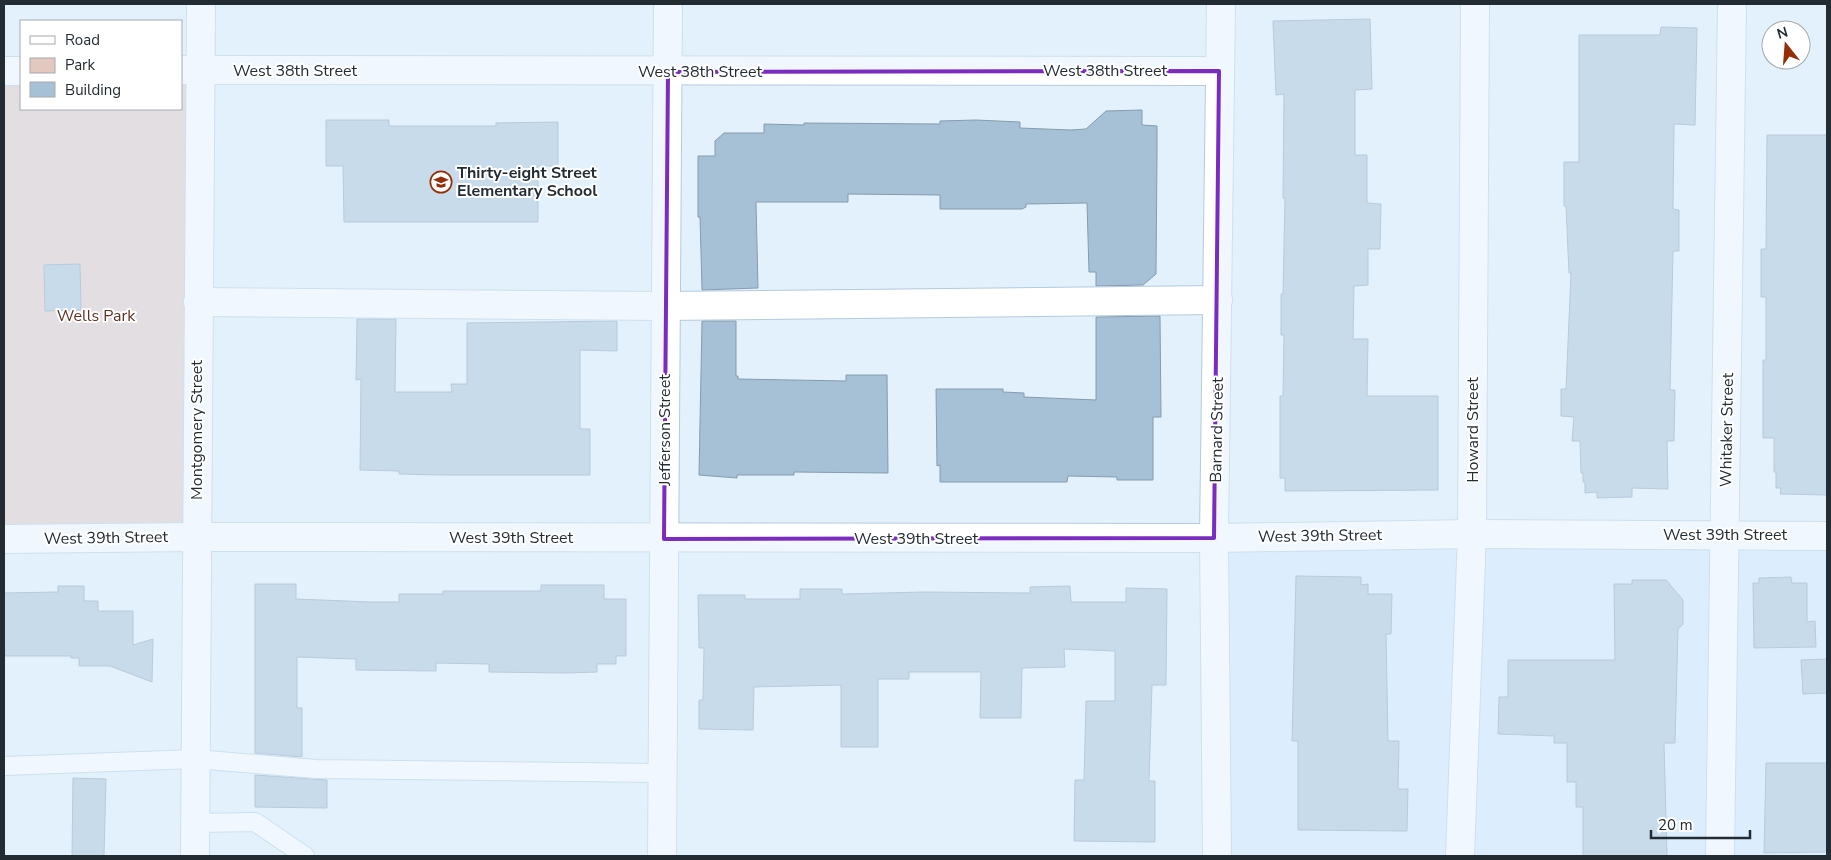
<svg xmlns="http://www.w3.org/2000/svg" width="1831" height="860" viewBox="0 0 1831 860" font-family="'Nunito Sans',sans-serif">
	<style>
		.built { fill: #d3ebff }
		.green { fill: #e3c8c0 }
		.building { fill: #a6c0d6; stroke: #869bae }
		.lines { fill: none; stroke-linecap: round; stroke-linejoin: round }
		.service-casing { stroke: #b3cadd; stroke-width: 20 }
		.minor-casing { stroke: #b3cadd; stroke-width: 30 }
		.tertiary-casing { stroke: #b3cadd; stroke-width: 30 }
		.secondary-casing { stroke: #b3cadd; stroke-width: 30 }
		.service { stroke: #fff; stroke-width: 18 }
		.minor { stroke: #fff; stroke-width: 28 }
		.tertiary { stroke: #fff; stroke-width: 28 }
		.secondary { stroke: #fff; stroke-width: 28 }
		.marked { fill: none; stroke: #7b2cbf; stroke-width: 4; stroke-linejoin: round }
		.labels { text-anchor: middle; dominant-baseline: central; stroke-width: 4; stroke-linejoin: round; paint-order: stroke }
		.street-label { font-size: 16px; fill: #232b33; stroke: #fff }
		.poi-label { font-size: 16px; font-weight: bold; fill: #232b33; stroke: #fff; text-anchor: start }
		.park-label { font-size: 16px; fill: #603123; stroke: #fff }
	</style>
	<rect width="100%" height="100%" fill="#e3f1fd"/>
	<!-- built -->
	<path class="built" d="M1827,532V856H1220L1214,538Z"/>
	<!-- green -->
	<path class="green" d="M4,79H21V109H181V79H190L187,523L4,524Z"/>
	<!-- building -->
	<g class="building">
		<path d="M1370,19L1372,89L1355,90V155H1367V203L1381,204L1380,249H1368V285L1354,286L1353,339H1368L1367,396H1438V490L1285,491V478H1280V396H1283L1284,335H1281V294H1283L1285,198H1283L1284,94L1276,95L1273,21Z"/>
		<path d="M1661,27L1697,28L1695,125L1674,124L1673,209L1679,210V251H1673L1670,390H1675L1674,441H1667L1668,489L1632,488V497L1597,498V492L1585,493V482H1583V473H1581L1580,441H1572L1574,417L1561,416V389H1566L1571,273H1569L1566,206H1564V162H1579V35H1660Z"/>
		<path d="M1142,110V125L1157,126V151L1156,274L1143,285L1096,286V272H1089L1087,203L1026,204V207L1022,209H940V195L848,194V202H756L758,288L702,290L700,217H698V156H715V141L724,133H764V124L804,125V123L940,124V121L976,120L1020,122V128L1070,130L1086,129L1106,111Z"/>
		<path d="M326,120H389V126H496V123L558,122V166H538V222H344L343,166H326Z"/>
		<path d="M1767,135H1827V495L1780,494L1781,488H1776V472H1774V438H1763V360H1766V297H1761V249H1766Z"/>
		<path d="M80,264L81,310L45,311L44,265Z"/>
		<path d="M1160,316L1161,417H1153V480H1117V477L1068,476L1067,482H940V465L937,466L936,389H1003V392L1024,393V397L1096,400V317Z"/>
		<path d="M357,319H396L395,392H452L451,384H467V323L617,321V351L580,350V429H590V475H445L399,474V471L360,470L361,379L356,380Z"/>
		<path d="M702,321H736V376H738V379L846,381V375H887L888,473L794,472V475H737V478L699,475Z"/>
		<path d="M1296,576L1361,577V585L1368,584V594H1392L1391,634H1386L1388,741H1399L1398,789H1408L1407,831L1298,830V741H1292Z"/>
		<path d="M1791,577L1792,583H1807V622L1815,621L1816,647L1754,648L1753,583H1759V578Z"/>
		<path d="M1632,580H1666L1683,600V624L1678,629L1675,743H1664L1667,856H1583V807H1576V782H1567V743H1554V736L1498,734L1499,697H1508V660H1615L1614,584H1632Z"/>
		<path d="M255,584H296V599L371,602H399V594H443V591H541V585H604V599H626V656H616V664H597V672L565,673L489,672V664L436,663V671L356,670V659L297,657V708H302V757L255,753Z"/>
		<path d="M58,586H84V601H98V611H133V645L153,639L152,682L110,666H79V658H71V656H4V593L58,592Z"/>
		<path d="M1070,586L1071,602H1126V588L1167,589L1166,685H1152L1149,781H1155V842L1074,841L1075,780H1084L1086,701H1115V651L1064,649L1065,667L1022,668L1021,718H980L981,672H909V679H878V747H841V685L754,687L753,730L699,729V700H703L704,648H699L698,595H745V599H800V589H842V594L923,592L1030,593V587Z"/>
		<path d="M1827,659V693L1803,694L1801,660Z"/>
		<path d="M1766,763H1827V852L1764,853Z"/>
		<path d="M255,775L327,780V808L255,807Z"/>
		<path d="M73,778L106,779L104,856H72Z"/>
	</g>
	<g class="lines">
		<!-- service casing -->
		<g class="service-casing">
			<g id="service">
				<path d="M4,766L195,759L316,769L663,773"/>
				<path d="M196,823L255,822L305,856"/>
			</g>
		</g>
		<!-- minor casing -->
		<g class="minor-casing">
			<g id="minor">
				<path d="M181,70L1219,71"/>
				<path d="M4,71H21"/>
				<path d="M198,302L664,306L1218,300"/>
				<path d="M4,539L196,537L1214,538L1472,534L1827,536"/>
				<path d="M662,856L668,4"/>
				<path d="M1460,856L1472,534L1475,4"/>
			</g>
		</g>
		<!-- tertiary casing -->
		<g class="tertiary-casing">
			<path id="tertiary" d="M1217,856L1214,538L1221,4"/>
		</g>
		<!-- secondary casing -->
		<g class="secondary-casing">
			<g id="secondary">
				<path d="M195,856L201,4"/>
				<path d="M1720,856L1732,4"/>
			</g>
		</g>
		<!-- service -->
		<use href="#service" class="service"/>
		<!-- minor -->
		<use href="#minor" class="minor"/>
		<!-- tertiary -->
		<use href="#tertiary" class="tertiary"/>
		<!-- secondary -->
		<use href="#secondary" class="secondary"/>
	</g>
	<!-- marked area -->
	<path d="M0 0H1831V860H0ZM1219,71L1214,538L664,539L668,72Z" fill="#e3f1fd" fill-opacity=".55" fill-rule="evenodd"/>
	<path class="marked" d="M1219,71L1214,538L664,539L668,72Z"/>
	<!-- icons -->
	<defs>
		<g id="school-ring" transform="scale(1.125)"><circle r="9.5" fill="#fff" stroke="#942e06" stroke-width="1.5"/><path d="M0-5L7-2L0 1L-7-2ZM-4 1L0 2.5L4 1V4Q0 6-4 4Z" fill="#942e06"/></g>
	</defs>
	<g fill-rule="evenodd">
		<use href="#school-ring" x="441" y="182"/>
	</g>
	<g class="labels">
		<!-- street labels -->
		<g class="street-label">
			<text x="295" y="71">West 38th Street</text>
			<text x="1105" y="71">West 38th Street</text>
			<text x="700" y="72">West 38th Street</text>
			<text transform="translate(197 430) rotate(-90)">Montgomery Street</text>
			<text transform="translate(665 430) rotate(-90)">Jefferson Street</text>
			<text transform="translate(1217 430) rotate(-89)">Barnard Street</text>
			<text transform="translate(1473 430) rotate(-90)">Howard Street</text>
			<text transform="translate(1727 430) rotate(-89)">Whitaker Street</text>
			<text x="1725" y="535">West 39th Street</text>
			<text transform="translate(1320 536) rotate(-1)">West 39th Street</text>
			<text transform="translate(106 538) rotate(-1)">West 39th Street</text>
			<text x="511" y="538">West 39th Street</text>
			<text x="916" y="539">West 39th Street</text>
		</g>
		<!-- poi labels -->
		<g class="poi-label">
			<text x="457" y="173">Thirty-eight Street<tspan x="457" dy="18">Elementary School</tspan></text>
		</g>
		<!-- park labels -->
		<g class="park-label">
			<text x="96" y="316">Wells Park</text>
		</g>
	</g>
	<!-- border -->
	<rect width="1831" height="860" fill="none" stroke="#232b33" stroke-width="10"/>
	<!-- legend -->
	<rect x="20" y="20" width="162" height="90" fill="#ffffff" stroke="#a7aaad"/>
	<rect x="30" y="36" width="25" height="8" fill="#ffffff" stroke="#a7aaad"/>
	<text x="65" y="45" font-size="15" fill="#232b33">Road</text>
	<rect x="30" y="58" width="25" height="15" fill="#e3c8c0" stroke="#a7aaad"/>
	<text x="65" y="70" font-size="15" fill="#232b33">Park</text>
	<rect x="30" y="82" width="25" height="15" fill="#a6c0d6" stroke="#a7aaad"/>
	<text x="65" y="95" font-size="15" fill="#232b33">Building</text>
	<!-- north arrow -->
	<g transform="translate(1786 45) rotate(343)"><circle r="24" fill="#ffffff" stroke="#a7aaad"/>
	<path d="M0-4L9 19L0 12L-9 19Z" fill="#942e06"/>
	<text y="-8" font-size="14" font-weight="bold" text-anchor="middle" fill="#232b33">N</text>
	</g>
	<!-- scale -->
	<path d="M1651 830v8h99v-8" fill="none" stroke="#232b33" stroke-width="2.5"/>
	<text x="1658" y="830" font-size="15" fill="#232b33" stroke="#ffffff" stroke-width="4" paint-order="stroke">20 m</text>
</svg>
